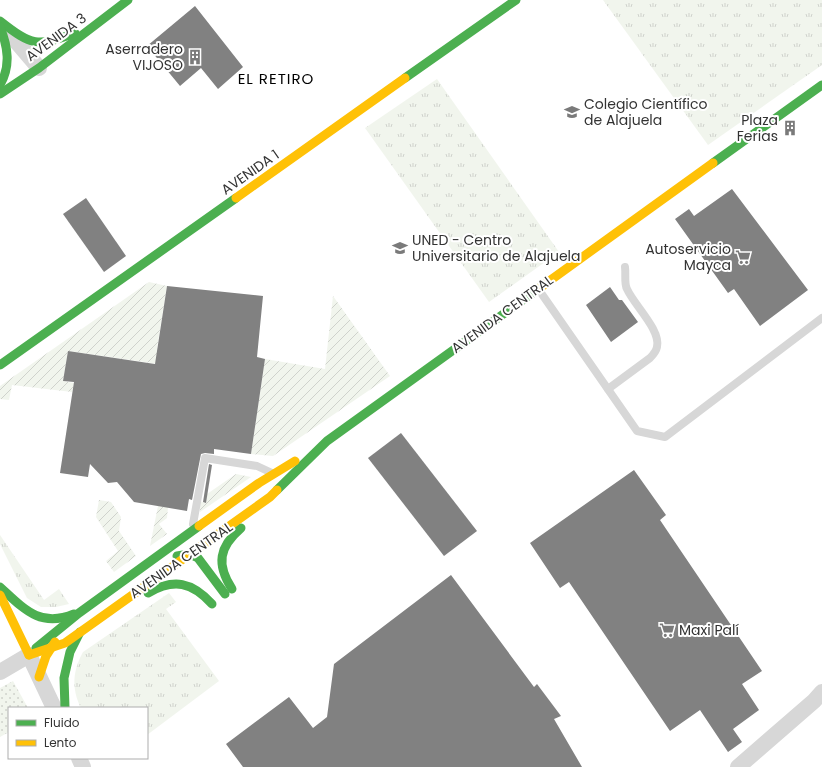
<svg xmlns="http://www.w3.org/2000/svg" width="822" height="767" viewBox="0 0 822 767" font-family="Poppins,sans-serif">
	<style>
		.grass { fill: url(#grass-tufts) }
		.park { fill: url(#park-dots) }
		.garden { fill: url(#garden-furrows) }
		.building { fill: #818181 }
		.lines { fill: none; stroke-linecap: round; stroke-linejoin: round }
		.lane { stroke: #d7d7d7; stroke-width: 8 }
		.street { stroke: #d7d7d7; stroke-width: 16 }
		.fast { stroke: #4caf50; stroke-width: 9 }
		.slow { stroke: #ffc107; stroke-width: 9 }
		.labels { text-anchor: middle; dominant-baseline: central; stroke-width: 4; stroke-linejoin: round; paint-order: stroke }
		.street-label { font-size: 14px; fill: #333; stroke: #fff }
		.poi-label { font-size: 14px; fill: #333; stroke: #fff; text-anchor: end }
		.neighbourhood-label { font-size: 15px; letter-spacing: 1px; fill: #000; stroke: #fff }
	</style>
	<defs>
		<pattern id="grass-tufts" width="24" height="20" patternUnits="userSpaceOnUse"><rect width="24" height="20" fill="#f1f5ed"/><path d="M3 7l-1-3M5 7V3M7 7l1-3M15 17l-1-3M17 17v-4M19 17l1-3" fill="none" stroke="#cfd2cc"/></pattern>
		<pattern id="park-dots" width="8" height="8" patternUnits="userSpaceOnUse"><rect width="8" height="8" fill="#f1f5ed"/><path d="M2 2h.1M6 6h.1" fill="none" stroke="#cfd2cc" stroke-width="1.8" stroke-linecap="round"/></pattern>
		<pattern id="garden-furrows" width="10" height="10" patternUnits="userSpaceOnUse"><rect width="10" height="10" fill="#f1f5ed"/><path d="M-1 1l2-2M0 10L10 0M9 11l2-2" fill="none" stroke="#cfd2cc"/></pattern>
	</defs>
	<rect width="100%" height="100%" fill="#fff"/>
	<!-- grass -->
	<g class="grass">
		<path d="M603,0H822V65L708,145Z"/>
		<path d="M437,79L559,252L489,302L365,128Z"/>
		<path d="M0,535L44,600L59,589L69,604L56,607H41L27,598L0,544Z"/>
		<path d="M169,593L176,602L166,609L219,681L147,735V708H81C71,688 73,670 83,652Z"/>
	</g>
	<!-- park -->
	<path class="park" d="M13,681L28,708H9V732L0,737V688Z"/>
	<!-- garden -->
	<g class="garden">
		<path d="M149,282L167,286L157,348L179,367L68,351L63,381L74,383L72,392L12,385L9,400L0,399V386Z"/>
		<path d="M333,296L390,376L273,456L251,454L265,359L325,369Z"/>
		<path d="M236,474L251,477L200,512L199,501L206,503L207,494Z"/>
		<path d="M99,500L111,502L121,517L119,531L136,556L114,572L106,561L118,551L96,517Z"/>
		<path d="M158,506L168,507L167,518L159,524L167,534L150,546Z"/>
	</g>
	<!-- building -->
	<g class="building">
		<path d="M195,6L243,67L218,89L201,68L180,86L147,46Z"/>
		<path d="M732,189L808,290L760,326L734,289L728,293L675,219L689,209L694,216Z"/>
		<path d="M86,198L126,256L104,272L63,214Z"/>
		<path d="M167,286L263,296L257,357L265,359L251,454L214,449V454L205,453L201,454L192,500L189,499L187,511L134,502L117,482L108,483L90,464L88,477L60,473L74,382L63,381L68,351L155,364Z"/>
		<path d="M610,287L619,300H622L638,322L611,342L586,305Z"/>
		<path d="M401,433L477,531L444,556L368,458Z"/>
		<path d="M209,464L212,465L206,503L203,502Z"/>
		<path d="M634,470L666,515L660,520L762,671L742,684L759,710L733,729L742,742L728,752L700,710L670,731L569,582L560,588L530,543Z"/>
		<path d="M451,575L534,687L537,684L561,716L554,719L582,767H243L226,744L289,697L313,728L327,717L334,664Z"/>
	</g>
	<g class="lines">
		<!-- lane -->
		<g class="lane">
			<path d="M539,290L637,431L665,437L822,318"/>
			<path d="M608,389L650,358C653,355 656,352 657,347C661,330 634,305 627,289C624,284 626,274 625,267"/>
			<path d="M193,524L205,458L257,466L272,473"/>
		</g>
		<!-- street -->
		<g class="street">
			<path d="M10,34L39,68"/>
			<path d="M0,672L29,655L54,708"/>
			<path d="M79,758L83,767"/>
			<path d="M738,767L814,701L822,692"/>
		</g>
		<!-- fast -->
		<g class="fast">
			<path d="M0,21C32,46 37,47 75,33"/>
			<path d="M0,27C8,47 11,66 0,85"/>
			<path d="M405,78L516,0"/>
			<path d="M0,94L39,68L128,0"/>
			<path d="M713,163L822,85"/>
			<path d="M0,365L236,198"/>
			<path d="M277,490L327,441L541,287"/>
			<path d="M177,556L189,554L198,558L225,594"/>
			<path d="M0,587C24,609 40,628 74,614"/>
			<path d="M232,589C216,564 219,547 241,528"/>
			<path d="M148,593C174,578 192,582 212,604"/>
			<path d="M36,648L79,613L199,526"/>
			<path d="M65,708L64,678L70,652L80,632"/>
		</g>
		<!-- slow -->
		<g class="slow">
			<path d="M236,198L405,78"/>
			<path d="M541,287L713,163"/>
			<path d="M199,526L259,483L295,461"/>
			<path d="M0,595L29,655"/>
			<path d="M29,655L65,643L270,497L277,490"/>
			<path d="M39,677L46,656L55,642"/>
		</g>
	</g>
	<!-- icons -->
	<defs>
		<g id="building-bare" transform="scale(1.2)"><path d="M-4-6H4V6H1V3H-1V6H-4ZM-2.5-4.3h1.7v1.8h-1.7ZM.8-4.3h1.7v1.8H.8ZM-2.5-1h1.7V.8h-1.7ZM.8-1h1.7V.8H.8Z" fill="#7a7a7a" stroke="#fff" stroke-width="2.5" paint-order="stroke"/></g>
		<g id="school-bare" transform="scale(1.2)"><path d="M0-5L7-2L0 1L-7-2ZM-4 1L0 2.5L4 1V4Q0 6-4 4Z" fill="#7a7a7a" stroke="#fff" stroke-width="2.5" paint-order="stroke"/></g>
		<g id="university-bare" transform="scale(1.2)"><path d="M0-5L7-2L0 1L-7-2ZM-4 1L0 2.5L4 1V4Q0 6-4 4Z" fill="#7a7a7a" stroke="#fff" stroke-width="2.5" paint-order="stroke"/></g>
		<g id="supermarket-bare" transform="scale(1.2)"><path d="M-6-5.5h2.5l.6 2H6L4.5 2H-2.5L-4.4-4H-6ZM-1.5 3.2a1.3 1.3 0 1 0 .1 0ZM3 3.2a1.3 1.3 0 1 0 .1 0Z" fill="#7a7a7a" stroke="#fff" stroke-width="2.5" paint-order="stroke"/></g>
	</defs>
	<g fill-rule="evenodd">
		<use href="#building-bare" x="195" y="57"/>
		<use href="#school-bare" x="572" y="112"/>
		<use href="#building-bare" x="790" y="128"/>
		<use href="#university-bare" x="400" y="248"/>
		<use href="#supermarket-bare" x="743" y="257"/>
		<use href="#supermarket-bare" x="667" y="630"/>
	</g>
	<g class="labels">
		<!-- street labels -->
		<g class="street-label">
			<text transform="translate(56 37) rotate(-36)">AVENIDA 3</text>
			<text transform="translate(250 172) rotate(-35)">AVENIDA 1</text>
			<text transform="translate(502 314) rotate(-36)">AVENIDA CENTRAL</text>
			<text transform="translate(181 560) rotate(-35)">AVENIDA CENTRAL</text>
		</g>
		<!-- poi labels -->
		<g class="poi-label">
			<text x="183" y="49">Aserradero<tspan x="183" dy="16">VIJOSO</tspan></text>
			<text x="584" y="104" text-anchor="start">Colegio Científico<tspan x="584" dy="16">de Alajuela</tspan></text>
			<text x="778" y="120">Plaza<tspan x="778" dy="16">Ferias</tspan></text>
			<text x="412" y="240" text-anchor="start">UNED - Centro<tspan x="412" dy="16">Universitario de Alajuela</tspan></text>
			<text x="731" y="249">Autoservicio<tspan x="731" dy="16">Mayca</tspan></text>
			<text x="679" y="630" text-anchor="start">Maxi Palí</text>
		</g>
		<!-- neighbourhood labels -->
		<g class="neighbourhood-label">
			<text x="276" y="78">EL RETIRO</text>
		</g>
	</g>
	<!-- legend -->
	<rect x="8" y="707" width="140" height="52" fill="#ffffff" stroke="#adadad"/>
	<rect x="16" y="720" width="20" height="6" fill="#4caf50" stroke="#adadad"/>
	<text x="44" y="727" font-size="12" fill="#333333">Fluido</text>
	<rect x="16" y="740" width="20" height="6" fill="#ffc107" stroke="#adadad"/>
	<text x="44" y="747" font-size="12" fill="#333333">Lento</text>
</svg>
